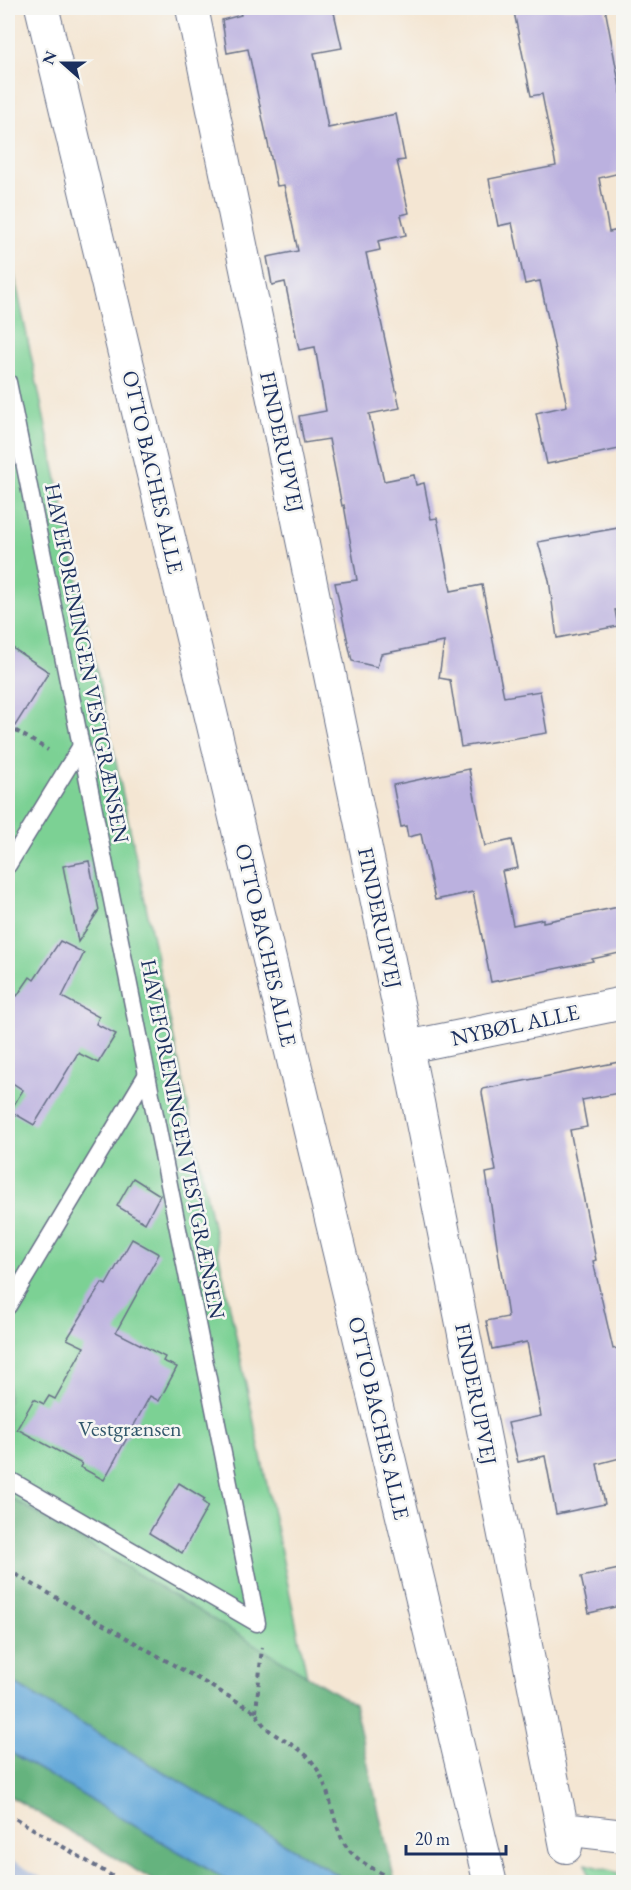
<svg xmlns="http://www.w3.org/2000/svg" width="631" height="1890" viewBox="0 0 631 1890" font-family="'EB Garamond',serif">
	<style>
		.industrial { fill: #b7c5de }
		.green { fill: #7cd194; stroke: #4c8079; stroke-width: 1.5 }
		.forest { fill: #65b37e; stroke: #40716e; stroke-width: 1.5 }
		.water { fill: #64a8d9; stroke: #406c9c; stroke-width: 1.5 }
		.building { fill: #bbb1df }
		.lines { fill: none; stroke-linecap: round; stroke-linejoin: round }
		.lane-casing { stroke: #676f87; stroke-width: 19 }
		.street-casing { stroke: #676f87; stroke-width: 34 }
		.secondary-casing { stroke: #676f87; stroke-width: 35 }
		.path { stroke: #676f87; stroke-width: 4; stroke-dasharray: 4.5 4.5; stroke-linecap: butt }
		.lane { stroke: #fff; stroke-width: 16 }
		.street { stroke: #fff; stroke-width: 32 }
		.secondary { stroke: #fff; stroke-width: 33 }
		.labels { text-anchor: middle; dominant-baseline: central; stroke-width: 5; stroke-linejoin: round; paint-order: stroke }
		.street-label { font-size: 22px; fill: #1b2f5e; stroke: #f6f6f2 }
		.park-label { font-size: 22px; fill: #33586c; stroke: #f6f6f2 }
	</style>
	<rect width="100%" height="100%" fill="#f6f6f2"/>
	<filter id="ink" filterUnits="userSpaceOnUse"><feTurbulence type="fractalNoise" baseFrequency=".0167" numOctaves="2"/><feDisplacementMap in="SourceGraphic" scale="12" xChannelSelector="R" yChannelSelector="G"/><feConvolveMatrix kernelMatrix="1 2 1 2 8 2 1 2 1" color-interpolation-filters="sRGB"/></filter>
	<filter id="wash" filterUnits="userSpaceOnUse"><feTurbulence type="fractalNoise" baseFrequency=".008" numOctaves="4" result="noise"/><feDisplacementMap in="SourceGraphic" scale="24" xChannelSelector="R" yChannelSelector="G"/><feGaussianBlur stdDeviation="1.35" result="paint"/><feColorMatrix in="noise" values="0 0 0 0 0 0 0 0 0 0 0 0 0 0 0 0 0 1.4 0 .05"/><feComposite in="paint" operator="in"/></filter>
	<g filter="url(#wash)">
		<rect width="100%" height="100%" fill="#f4e6d3"/>
		<!-- industrial -->
		<path class="industrial" d="M8,1858L49,1882H8Z"/>
		<!-- green -->
		<g class="green">
			<path d="M8,245L307,1676L8,1499Z"/>
			<path d="M586,1864L623,1874V1882H590Z"/>
		</g>
		<!-- forest -->
		<g class="forest">
			<path d="M8,1496L354,1704L395,1882H349L8,1680Z"/>
			<path d="M8,1751L230,1882H156L8,1795Z"/>
		</g>
		<!-- water -->
		<path class="water" d="M8,1680L349,1882H230L8,1751Z"/>
		<g id="blocks">
			<!-- building -->
			<g class="building">
				<path d="M239,8H333L342,48L314,53L328,128L396,114L405,160L397,161L409,213L401,215L406,235L378,241L380,250L366,253L400,408L369,414L384,481L414,475L416,485L424,483L431,519L437,518L451,591L482,585L504,697L540,691L547,733L461,747L450,680L439,678L444,642L381,654L377,667L352,661L335,583L357,580L344,505L342,506L329,439L304,443L299,416L326,411L315,347L299,350L285,282L272,285L267,257L298,251L284,185L277,186L248,49L227,53L222,20L241,15Z"/>
				<path d="M535,8H605L624,109V172L599,178L609,232L624,229V448L547,464L536,413L567,406L540,281L525,284L512,223L498,226L489,179L556,166L542,94L531,96L514,12Z"/>
				<path d="M624,527V609L615,610L618,626L557,638L549,580L538,542Z"/>
				<path d="M8,645L49,672L8,737Z"/>
				<path d="M469,769L485,846L512,840L518,868L502,871L513,925L543,919V922L624,906V952L592,959L593,961L491,982L473,892L435,900L421,834L408,837L406,826L401,827L393,785Z"/>
				<path d="M89,861L99,910L78,942L63,866Z"/>
				<path d="M60,941L84,953L62,997L99,1017L96,1024L116,1034L98,1063L78,1053L34,1125L10,1111L23,1090L8,1080V990L17,996L30,977L34,980Z"/>
				<path d="M624,1061V1092L582,1100L587,1127L570,1130L596,1260L593,1261L613,1349L624,1347V1457L597,1464L605,1504L556,1514L545,1456L518,1462L508,1423L541,1416L527,1342L492,1349L486,1321L508,1317L486,1173L496,1171L482,1093L483,1089Z"/>
				<path d="M133,1178L160,1195L145,1223L117,1206Z"/>
				<path d="M132,1239L159,1254L116,1332L165,1357L163,1361L177,1367L159,1401L150,1396L104,1480L80,1467L82,1464L17,1429L34,1399L44,1404L49,1396L55,1399L84,1347L67,1339L102,1283L106,1285Z"/>
				<path d="M179,1483L205,1499L203,1502L208,1506L182,1553L149,1533Z"/>
				<path d="M624,1568V1605L589,1613L581,1577Z"/>
			</g>
		</g>
	</g>
	<g filter="url(#ink)">
		<use href="#blocks" fill-opacity="0" stroke="#676f87" stroke-width="1.5"/>
		<g class="lines">
			<!-- lane casing -->
			<g class="lane-casing">
				<g id="lane">
					<path d="M8,382L257,1623L8,1479"/>
					<path d="M8,865L81,746"/>
					<path d="M8,1306L147,1074"/>
				</g>
			</g>
			<!-- street casing -->
			<g class="street-casing">
				<g id="street">
					<path d="M192,8L407,1047L566,1847"/>
					<path d="M407,1047L624,1003"/>
					<path d="M563,1829L624,1836"/>
				</g>
			</g>
			<!-- secondary casing -->
			<g class="secondary-casing">
				<path id="secondary" d="M42,8L490,1882"/>
			</g>
			<!-- path -->
			<g class="path">
				<path d="M8,726L48,750"/>
				<path d="M8,1570L256,1712C266,1737 290,1739 307,1756C330,1779 330,1814 343,1841C353,1861 380,1872 398,1882"/>
				<path d="M256,1712L262,1647"/>
				<path d="M8,1814L122,1882"/>
			</g>
			<!-- lane -->
			<use href="#lane" class="lane"/>
			<!-- street -->
			<use href="#street" class="street"/>
			<!-- secondary -->
			<use href="#secondary" class="secondary"/>
		</g>
	</g>
	<g class="labels">
		<!-- street labels -->
		<g class="street-label">
			<text transform="translate(282 442) rotate(78)">FINDERUPVEJ</text>
			<text transform="translate(153 472) rotate(77)">OTTO BACHES ALLE</text>
			<text transform="translate(87 663) rotate(79)">HAVEFORENINGEN VESTGRÆNSEN</text>
			<text transform="translate(380 918) rotate(78)">FINDERUPVEJ</text>
			<text transform="translate(266 945) rotate(77)">OTTO BACHES ALLE</text>
			<text transform="translate(515 1025) rotate(-12)">NYBØL ALLE</text>
			<text transform="translate(183 1139) rotate(79)">HAVEFORENINGEN VESTGRÆNSEN</text>
			<text transform="translate(476 1394) rotate(79)">FINDERUPVEJ</text>
			<text transform="translate(379 1418) rotate(77)">OTTO BACHES ALLE</text>
		</g>
		<!-- park labels -->
		<g class="park-label">
			<text x="130" y="1428">Vestgrænsen</text>
		</g>
	</g>
	<!-- margin -->
	<rect width="631" height="1890" fill="none" stroke="#f6f6f2" stroke-width="30"/>
	<!-- north arrow -->
	<g transform="translate(63 63) rotate(291)" stroke="#f6f6f2" stroke-width="4.5" paint-order="stroke">
	<path d="M0-4.5L10 22L0 15L-10 22Z" fill="#1b2f5e"/>
	<text y="-9" font-size="16" font-weight="bold" text-anchor="middle" fill="#1b2f5e">N</text>
	</g>
	<!-- scale -->
	<path d="M406 1845v9h100v-9" fill="none" stroke="#1b2f5e" stroke-width="3"/>
	<text x="415" y="1845" font-size="18" fill="#1b2f5e" stroke="#f6f6f2" stroke-width="4.5" paint-order="stroke">20 m</text>
</svg>
